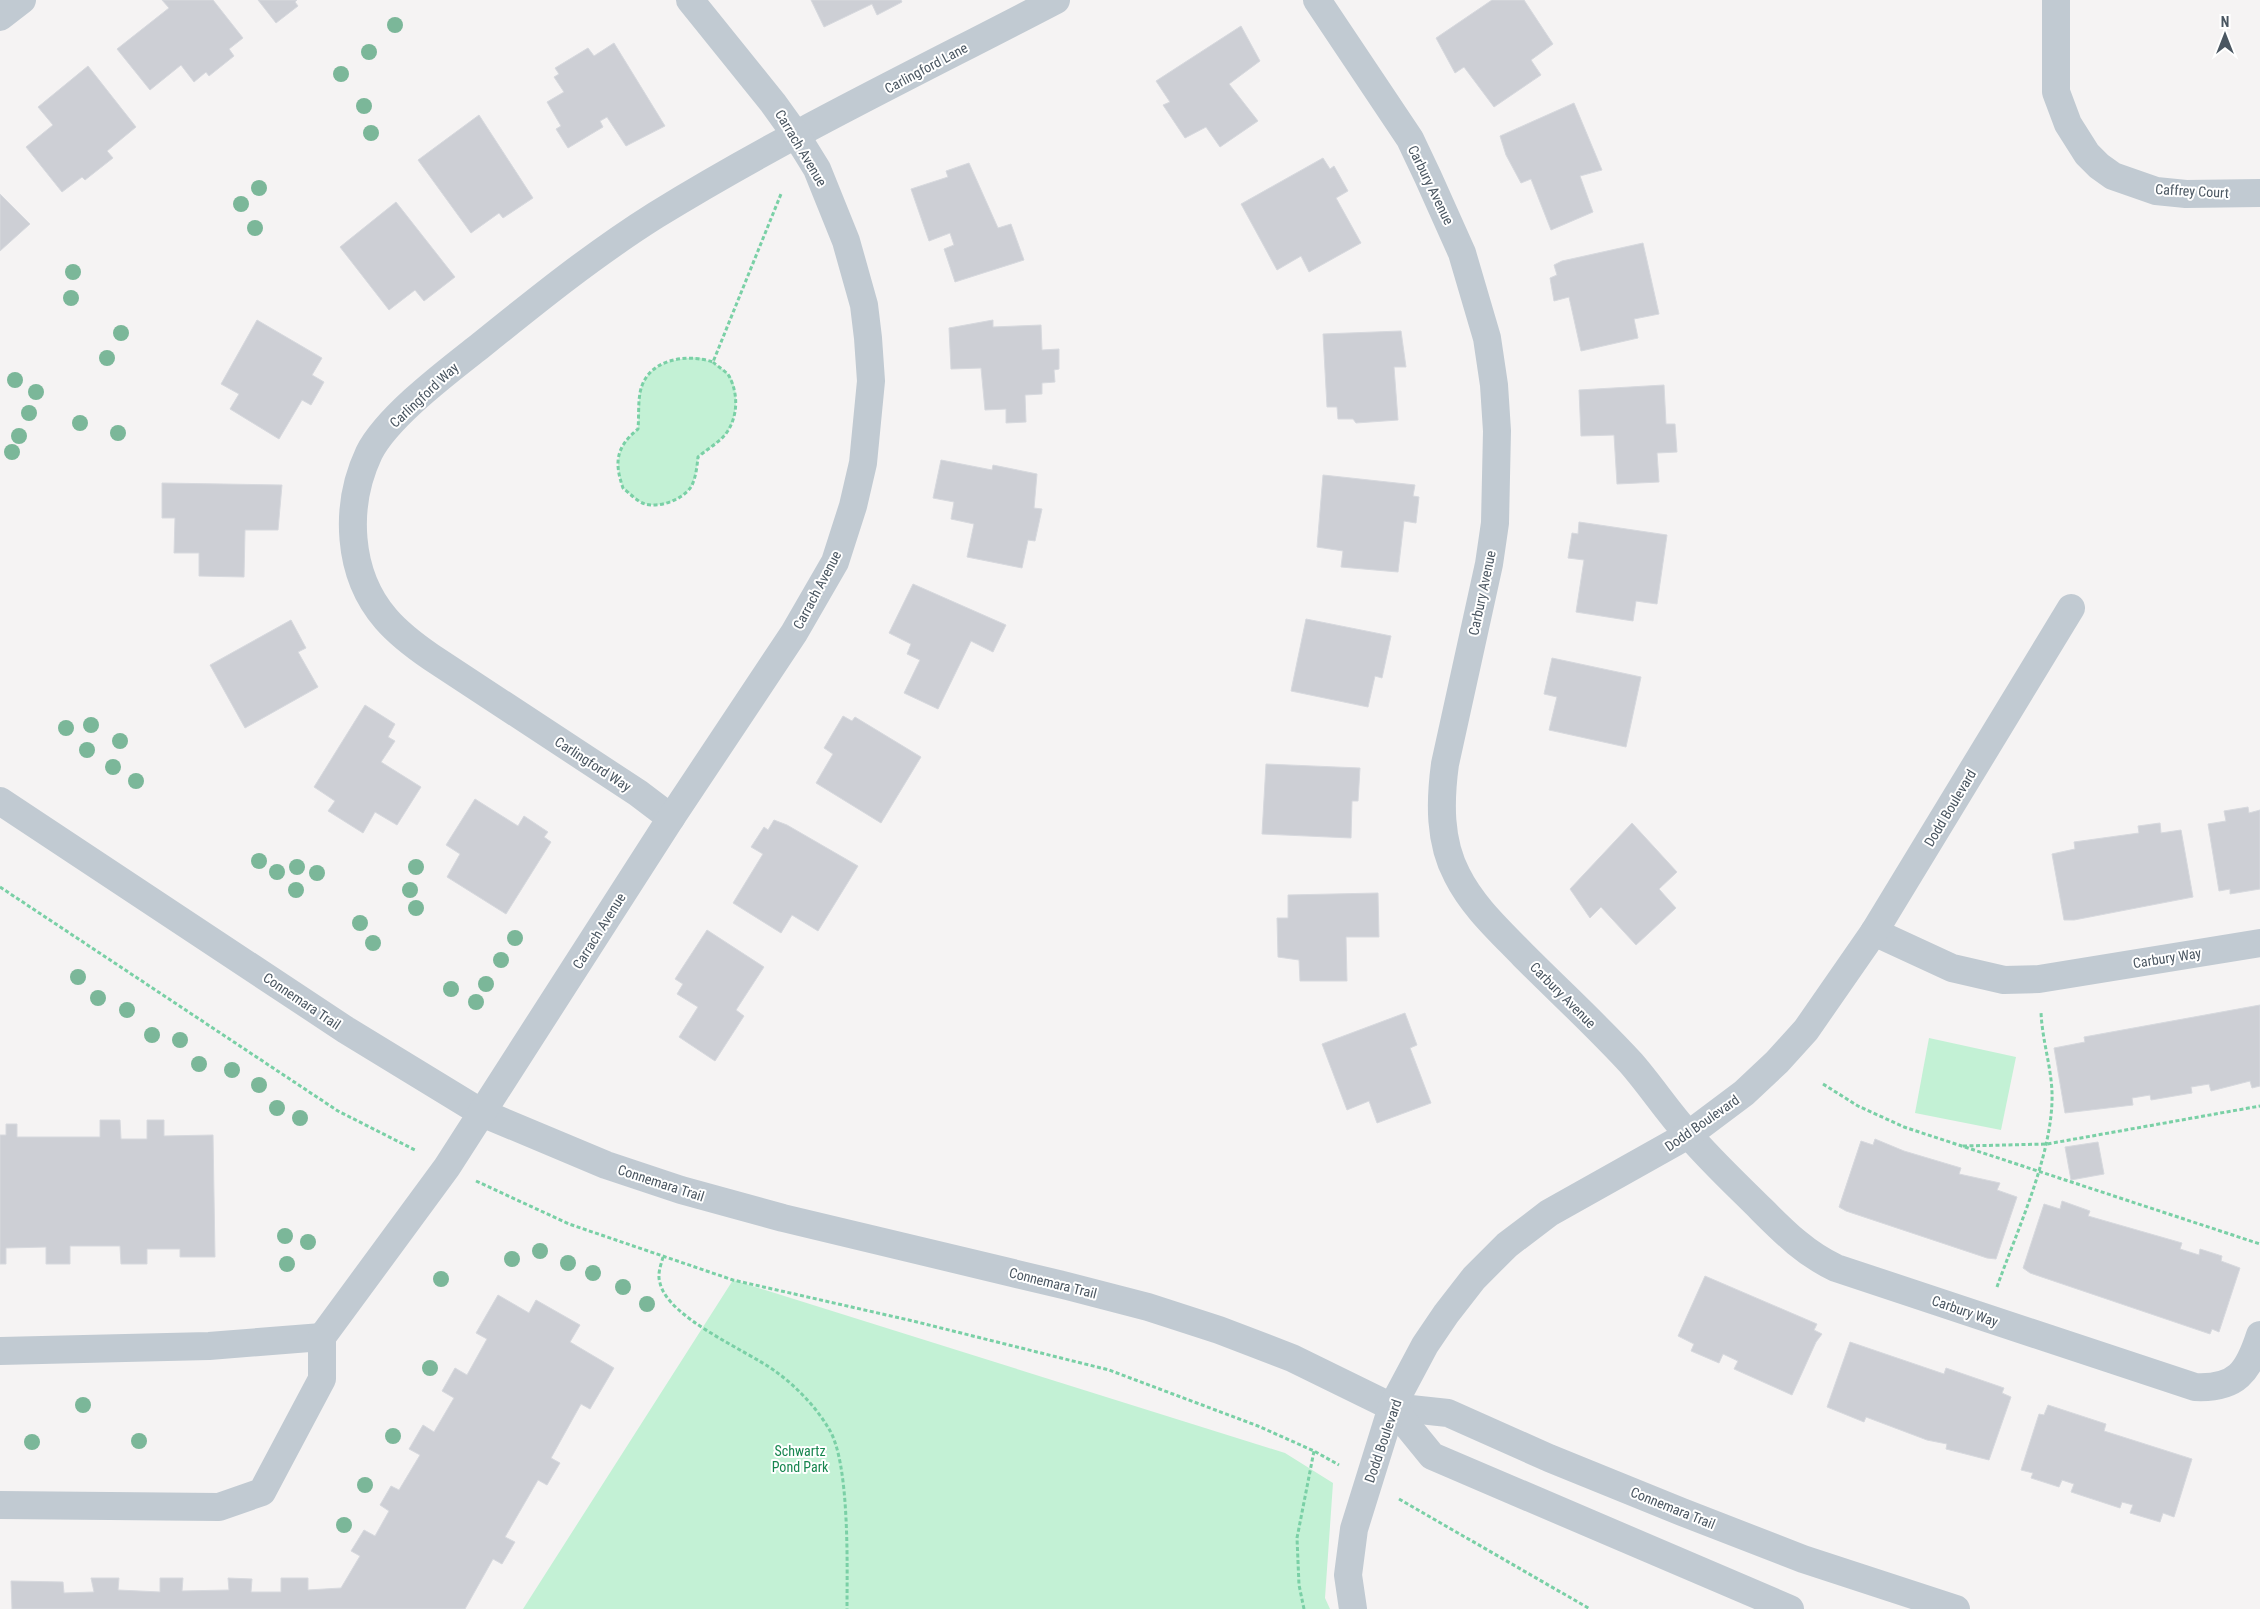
<svg xmlns="http://www.w3.org/2000/svg" width="2260" height="1609" viewBox="0 0 2260 1609" font-family="'Roboto Condensed',sans-serif">
	<style>
		.green { fill: #c3f1d5 }
		.building { fill: #cdcfd5; stroke: #d7d9de }
		.lines { fill: none; stroke-linecap: round; stroke-linejoin: round }
		.path { stroke: #7ad0a6; stroke-width: 3; stroke-dasharray: 4 2.5; stroke-linecap: butt }
		.minor { stroke: #c1cad2; stroke-width: 28 }
		.tree { fill: #7bb799 }
		.labels { text-anchor: middle; dominant-baseline: central; stroke-width: 4; stroke-linejoin: round; paint-order: stroke }
		.street-label { font-size: 14px; fill: #4a5661; stroke: #fff }
		.park-label { font-size: 14px; fill: #17864f; stroke: #fff }
	</style>
	<rect width="100%" height="100%" fill="#f5f3f3"/>
	<!-- green -->
	<g class="green">
		<path d="M698,357C710,361 721,366 729,375C740,388 737,418 728,431C720,442 708,449 698,457C697,466 696,478 691,487C682,500 660,508 645,504C638,502 629,493 623,488C614,461 617,447 638,429C639,417 638,404 640,393C646,363 673,359 698,357Z"/>
		<path d="M1929,1038L2016,1057L2001,1130L1915,1113Z"/>
		<path d="M733,1280L1285,1453L1333,1483L1325,1598L1330,1609H523Z"/>
	</g>
	<!-- building -->
	<g class="building">
		<path d="M162,0H213L243,38L229,49L234,56L209,76L206,72L194,82L181,65L150,90L117,49L169,8Z"/>
		<path d="M258,0H297L295,2L298,6L276,23Z"/>
		<path d="M811,0H901L902,2L877,15L872,4L824,27Z"/>
		<path d="M1492,0H1524L1553,44L1531,60L1541,75L1494,107L1464,67L1455,73L1436,38Z"/>
		<path d="M1241,26L1260,61L1229,84L1258,121L1220,147L1206,127L1185,138L1163,105L1170,102L1156,81Z"/>
		<path d="M614,43L665,126L626,146L607,117L600,121L603,127L568,148L556,129L561,126L547,102L564,92L554,77L559,74L555,68L588,48L594,56Z"/>
		<path d="M88,66L136,127L107,151L113,158L85,180L82,177L62,192L26,147L53,125L38,107Z"/>
		<path d="M1574,103L1602,170L1580,176L1593,212L1551,230L1531,179L1521,183L1506,155L1500,136Z"/>
		<path d="M479,115L533,198L503,218L499,213L471,233L418,160Z"/>
		<path d="M1323,158L1330,169L1334,166L1348,191L1336,198L1361,243L1309,272L1301,256L1277,270L1241,204Z"/>
		<path d="M969,163L998,228L1011,224L1024,260L955,282L944,249L954,245L950,233L929,241L911,189L948,177L946,171Z"/>
		<path d="M0,194L30,224L0,251Z"/>
		<path d="M396,202L455,277L424,301L415,290L389,310L340,247Z"/>
		<path d="M1643,243L1659,314L1634,319L1638,338L1581,351L1569,297L1554,301L1550,278L1557,275L1554,265L1562,261Z"/>
		<path d="M257,320L322,358L312,375L324,382L311,405L302,400L279,439L230,409L239,394L221,384Z"/>
		<path d="M993,320V327L1041,325L1042,350L1059,349V369L1054,370L1055,382L1042,383V394L1025,395L1026,422L1006,423V409L985,410L981,368L951,369L949,328Z"/>
		<path d="M1401,331L1406,367H1394L1398,420L1356,423L1353,419H1338L1337,407H1327L1323,334Z"/>
		<path d="M1664,385L1666,424H1675L1677,452L1657,453L1659,482L1617,484L1614,435L1581,436L1579,390Z"/>
		<path d="M941,460L992,470L993,465L1037,474L1034,508L1042,509L1035,541L1028,540L1022,568L967,557L974,524L951,519L954,502L933,498Z"/>
		<path d="M1323,475L1415,485L1413,496L1419,497L1416,523L1404,521L1398,572L1341,567L1343,551L1317,547Z"/>
		<path d="M162,483L282,485L278,530H245L244,577L199,576V553H174L175,518H162Z"/>
		<path d="M1579,522L1667,535L1657,604L1636,601L1633,621L1576,612L1584,560L1568,558L1572,533L1578,534Z"/>
		<path d="M913,584L1006,625L993,652L971,641L938,709L904,693L920,660L907,654L911,644L889,633Z"/>
		<path d="M1306,619L1391,636L1382,678L1375,676L1368,707L1291,691Z"/>
		<path d="M291,620L306,648L298,652L318,687L245,728L210,665Z"/>
		<path d="M1552,658L1641,677L1626,747L1549,730L1557,697L1544,694Z"/>
		<path d="M365,705L395,724L388,737L395,741L381,762L421,787L397,825L375,812L363,833L328,811L335,801L314,787Z"/>
		<path d="M843,716L852,721L855,717L921,757L881,823L816,783L833,754L824,748Z"/>
		<path d="M1266,764L1360,768L1358,801H1352L1351,838L1262,834Z"/>
		<path d="M475,799L518,826L524,816L548,832L544,837L551,842L506,914L447,877L460,854L446,845Z"/>
		<path d="M2248,807L2249,813L2260,810V889L2230,894V889L2219,891L2208,824L2226,821L2224,811Z"/>
		<path d="M774,820L787,825L858,866L818,931L792,915L781,933L733,903L763,854L751,847L764,827L768,830Z"/>
		<path d="M1632,823L1677,872L1659,889L1676,908L1636,945L1601,907L1590,918L1570,889Z"/>
		<path d="M2160,823L2161,833L2181,830L2193,897L2074,920H2064L2052,854L2075,849L2074,842L2139,833L2138,826Z"/>
		<path d="M1378,893L1379,937H1346L1347,981H1300L1299,960L1278,957L1277,918H1288V895Z"/>
		<path d="M707,930L764,967L736,1010L744,1016L715,1061L679,1037L698,1007L677,994L683,984L675,979Z"/>
		<path d="M2260,1005V1086L2252,1088L2250,1081L2211,1091L2209,1084L2191,1087L2192,1093L2151,1100L2150,1095L2132,1098L2133,1105L2065,1113L2054,1048L2085,1042L2084,1037Z"/>
		<path d="M1405,1013L1417,1045L1410,1048L1431,1103L1377,1123L1369,1101L1347,1110L1322,1044Z"/>
		<path d="M100,1120H120L121,1139H147V1120H164V1136L213,1135L215,1257H180V1249H147V1264H121L120,1246H70V1264H46V1247L6,1248V1264H0V1135H6V1124H17V1137H100Z"/>
		<path d="M1875,1139L1904,1151L1961,1168L1959,1174L2000,1183L1997,1190L2017,1197L1996,1259L1987,1258L1846,1211L1839,1207L1861,1141L1873,1145Z"/>
		<path d="M2098,1142L2104,1174L2071,1180L2065,1147Z"/>
		<path d="M2062,1201L2090,1211L2088,1216L2182,1243L2180,1249L2199,1255L2200,1249L2222,1256L2221,1261L2240,1268L2219,1332L2212,1329L2210,1334L2030,1273L2023,1268L2044,1204L2060,1209Z"/>
		<path d="M1705,1276L1817,1324L1814,1330L1822,1334L1816,1342L1792,1395L1734,1369L1738,1361L1723,1354L1719,1363L1691,1351L1694,1344L1678,1336Z"/>
		<path d="M498,1295L529,1313L536,1300L580,1325L570,1342L614,1368L590,1409L581,1404L551,1458L560,1463L547,1485L538,1480L505,1537L515,1542L502,1564L493,1559L465,1609H12L11,1581L63,1582L64,1593L94,1592L91,1578H119L118,1590L160,1592V1578H183L182,1591L229,1590L228,1578L252,1579L251,1592H281V1578H308V1590L341,1588L360,1556L351,1551L364,1530L375,1536L389,1511L380,1505L391,1486L399,1490L420,1455L409,1449L423,1425L434,1432L454,1398L442,1391L455,1368L467,1375L487,1339L476,1333Z"/>
		<path d="M1850,1342L1944,1374L1946,1368L2004,1388L2002,1393L2011,1397L1989,1460L1946,1449L1947,1444L1927,1440L1866,1417L1864,1422L1827,1407Z"/>
		<path d="M2048,1405L2106,1424L2104,1431L2192,1459L2174,1517L2163,1513L2160,1522L2130,1513L2133,1505L2122,1502L2120,1508L2071,1492L2074,1484L2062,1480L2059,1487L2031,1478L2033,1473L2021,1470L2039,1414L2044,1415Z"/>
	</g>
	<g class="lines">
		<!-- path -->
		<g class="path">
			<path d="M713,362C718,367 728,372 730,378C740,398 737,425 720,440C713,446 705,451 698,457C697,466 696,478 691,487C682,500 660,508 645,504C638,502 629,493 623,488C614,462 616,447 638,429C639,418 638,404 640,393C646,359 686,353 713,362L781,194"/>
			<path d="M0,887L338,1111L417,1151"/>
			<path d="M1823,1084L1858,1106L1904,1127L2260,1244"/>
			<path d="M1963,1146L2047,1144L2260,1106"/>
			<path d="M476,1181L569,1224L733,1280L913,1321L1109,1370L1258,1426L1314,1451L1339,1465"/>
			<path d="M663,1257C661,1265 657,1274 660,1283C668,1318 746,1350 775,1371C796,1386 816,1407 829,1429C850,1463 847,1567 847,1609"/>
			<path d="M1997,1287C2017,1230 2054,1152 2052,1092C2051,1066 2042,1039 2041,1012"/>
			<path d="M1399,1499L1590,1609"/>
			<path d="M1304,1609L1299,1585L1297,1538L1314,1451"/>
		</g>
		<!-- minor -->
		<g class="minor">
			<path d="M1317,0L1410,139L1428,177L1462,253L1487,338L1494,385L1497,431L1495,523L1489,564L1445,764C1440,801 1439,841 1457,875C1473,907 1500,931 1524,956C1560,992 1597,1026 1631,1063C1651,1086 1668,1112 1688,1134C1711,1161 1737,1185 1762,1210C1785,1233 1806,1254 1836,1268L2195,1387C2237,1389 2248,1372 2260,1335"/>
			<path d="M2056,0V92L2068,124L2087,154L2099,166L2113,176L2156,191L2186,194L2260,193"/>
			<path d="M0,17L22,0"/>
			<path d="M0,801L346,1030L482,1113L606,1165L681,1190L783,1218L1067,1286L1148,1307L1219,1330L1292,1358L1392,1407L1448,1413L1549,1458L1682,1512L1803,1559L1956,1609"/>
			<path d="M671,818L638,793L431,657C415,646 399,634 386,619C347,574 344,506 369,453C387,417 447,372 480,346C537,300 594,254 656,215C784,136 922,70 1056,0"/>
			<path d="M1874,932L1952,968L2004,980L2039,979L2260,943"/>
			<path d="M0,1351L209,1346L322,1337"/>
			<path d="M1392,1407L1432,1456L1790,1609"/>
			<path d="M0,1505L219,1507L262,1492L322,1379V1337L447,1167L671,818L794,633L835,562L853,506L863,463L871,381L868,338L864,305L846,241L817,169L796,135L773,103L690,0"/>
			<path d="M1353,1609L1348,1575L1354,1529L1392,1407L1425,1345L1446,1314L1474,1278L1507,1245L1549,1213L1688,1135L1744,1093L1777,1062L1806,1030L1874,932L2071,608"/>
		</g>
	</g>
	<!-- trees -->
	<g class="tree">
		<circle cx="395" cy="25" r="8"/>
		<circle cx="369" cy="52" r="8"/>
		<circle cx="341" cy="74" r="8"/>
		<circle cx="364" cy="106" r="8"/>
		<circle cx="371" cy="133" r="8"/>
		<circle cx="259" cy="188" r="8"/>
		<circle cx="241" cy="204" r="8"/>
		<circle cx="255" cy="228" r="8"/>
		<circle cx="73" cy="272" r="8"/>
		<circle cx="71" cy="298" r="8"/>
		<circle cx="121" cy="333" r="8"/>
		<circle cx="107" cy="358" r="8"/>
		<circle cx="15" cy="380" r="8"/>
		<circle cx="36" cy="392" r="8"/>
		<circle cx="29" cy="413" r="8"/>
		<circle cx="80" cy="423" r="8"/>
		<circle cx="118" cy="433" r="8"/>
		<circle cx="19" cy="436" r="8"/>
		<circle cx="12" cy="452" r="8"/>
		<circle cx="91" cy="725" r="8"/>
		<circle cx="66" cy="728" r="8"/>
		<circle cx="120" cy="741" r="8"/>
		<circle cx="87" cy="750" r="8"/>
		<circle cx="113" cy="767" r="8"/>
		<circle cx="136" cy="781" r="8"/>
		<circle cx="259" cy="861" r="8"/>
		<circle cx="297" cy="867" r="8"/>
		<circle cx="416" cy="867" r="8"/>
		<circle cx="277" cy="872" r="8"/>
		<circle cx="317" cy="873" r="8"/>
		<circle cx="296" cy="890" r="8"/>
		<circle cx="410" cy="890" r="8"/>
		<circle cx="416" cy="908" r="8"/>
		<circle cx="360" cy="923" r="8"/>
		<circle cx="515" cy="938" r="8"/>
		<circle cx="373" cy="943" r="8"/>
		<circle cx="501" cy="960" r="8"/>
		<circle cx="78" cy="977" r="8"/>
		<circle cx="486" cy="984" r="8"/>
		<circle cx="451" cy="989" r="8"/>
		<circle cx="98" cy="998" r="8"/>
		<circle cx="476" cy="1002" r="8"/>
		<circle cx="127" cy="1010" r="8"/>
		<circle cx="152" cy="1035" r="8"/>
		<circle cx="180" cy="1040" r="8"/>
		<circle cx="199" cy="1064" r="8"/>
		<circle cx="232" cy="1070" r="8"/>
		<circle cx="259" cy="1085" r="8"/>
		<circle cx="277" cy="1108" r="8"/>
		<circle cx="300" cy="1118" r="8"/>
		<circle cx="285" cy="1236" r="8"/>
		<circle cx="308" cy="1242" r="8"/>
		<circle cx="540" cy="1251" r="8"/>
		<circle cx="512" cy="1259" r="8"/>
		<circle cx="568" cy="1263" r="8"/>
		<circle cx="287" cy="1264" r="8"/>
		<circle cx="593" cy="1273" r="8"/>
		<circle cx="441" cy="1279" r="8"/>
		<circle cx="623" cy="1287" r="8"/>
		<circle cx="647" cy="1304" r="8"/>
		<circle cx="430" cy="1368" r="8"/>
		<circle cx="83" cy="1405" r="8"/>
		<circle cx="393" cy="1436" r="8"/>
		<circle cx="139" cy="1441" r="8"/>
		<circle cx="32" cy="1442" r="8"/>
		<circle cx="365" cy="1485" r="8"/>
		<circle cx="344" cy="1525" r="8"/>
	</g>
	<g class="labels">
		<!-- street labels -->
		<g class="street-label">
			<text transform="translate(926 68) rotate(-28)">Carlingford Lane</text>
			<text transform="translate(801 148) rotate(59)">Carrach Avenue</text>
			<text transform="translate(1431 185) rotate(64)">Carbury Avenue</text>
			<text transform="translate(2192 191) rotate(3)">Caffrey Court</text>
			<text transform="translate(424 395) rotate(-43)">Carlingford Way</text>
			<text transform="translate(817 590) rotate(-62)">Carrach Avenue</text>
			<text transform="translate(1482 593) rotate(-78)">Carbury Avenue</text>
			<text transform="translate(593 764) rotate(33)">Carlingford Way</text>
			<text transform="translate(1950 808) rotate(-59)">Dodd Boulevard</text>
			<text transform="translate(599 931) rotate(-58)">Carrach Avenue</text>
			<text transform="translate(2167 958) rotate(-9)">Carbury Way</text>
			<text transform="translate(1563 995) rotate(45)">Carbury Avenue</text>
			<text transform="translate(302 1001) rotate(34)">Connemara Trail</text>
			<text transform="translate(1702 1123) rotate(-35)">Dodd Boulevard</text>
			<text transform="translate(661 1183) rotate(18)">Connemara Trail</text>
			<text transform="translate(1053 1283) rotate(14)">Connemara Trail</text>
			<text transform="translate(1965 1311) rotate(19)">Carbury Way</text>
			<text transform="translate(1383 1441) rotate(-71)">Dodd Boulevard</text>
			<text transform="translate(1673 1508) rotate(22)">Connemara Trail</text>
		</g>
		<!-- park labels -->
		<g class="park-label">
			<text x="800" y="1451">Schwartz<tspan x="800" dy="16">Pond Park</tspan></text>
		</g>
	</g>
	<!-- north arrow -->
	<g transform="translate(2225 35)" stroke="#ffffff" stroke-width="4" paint-order="stroke">
	<path d="M0-4L9 19L0 12L-9 19Z" fill="#4a5661"/>
	<text y="-8" font-size="14" font-weight="bold" text-anchor="middle" fill="#4a5661">N</text>
	</g>
</svg>
